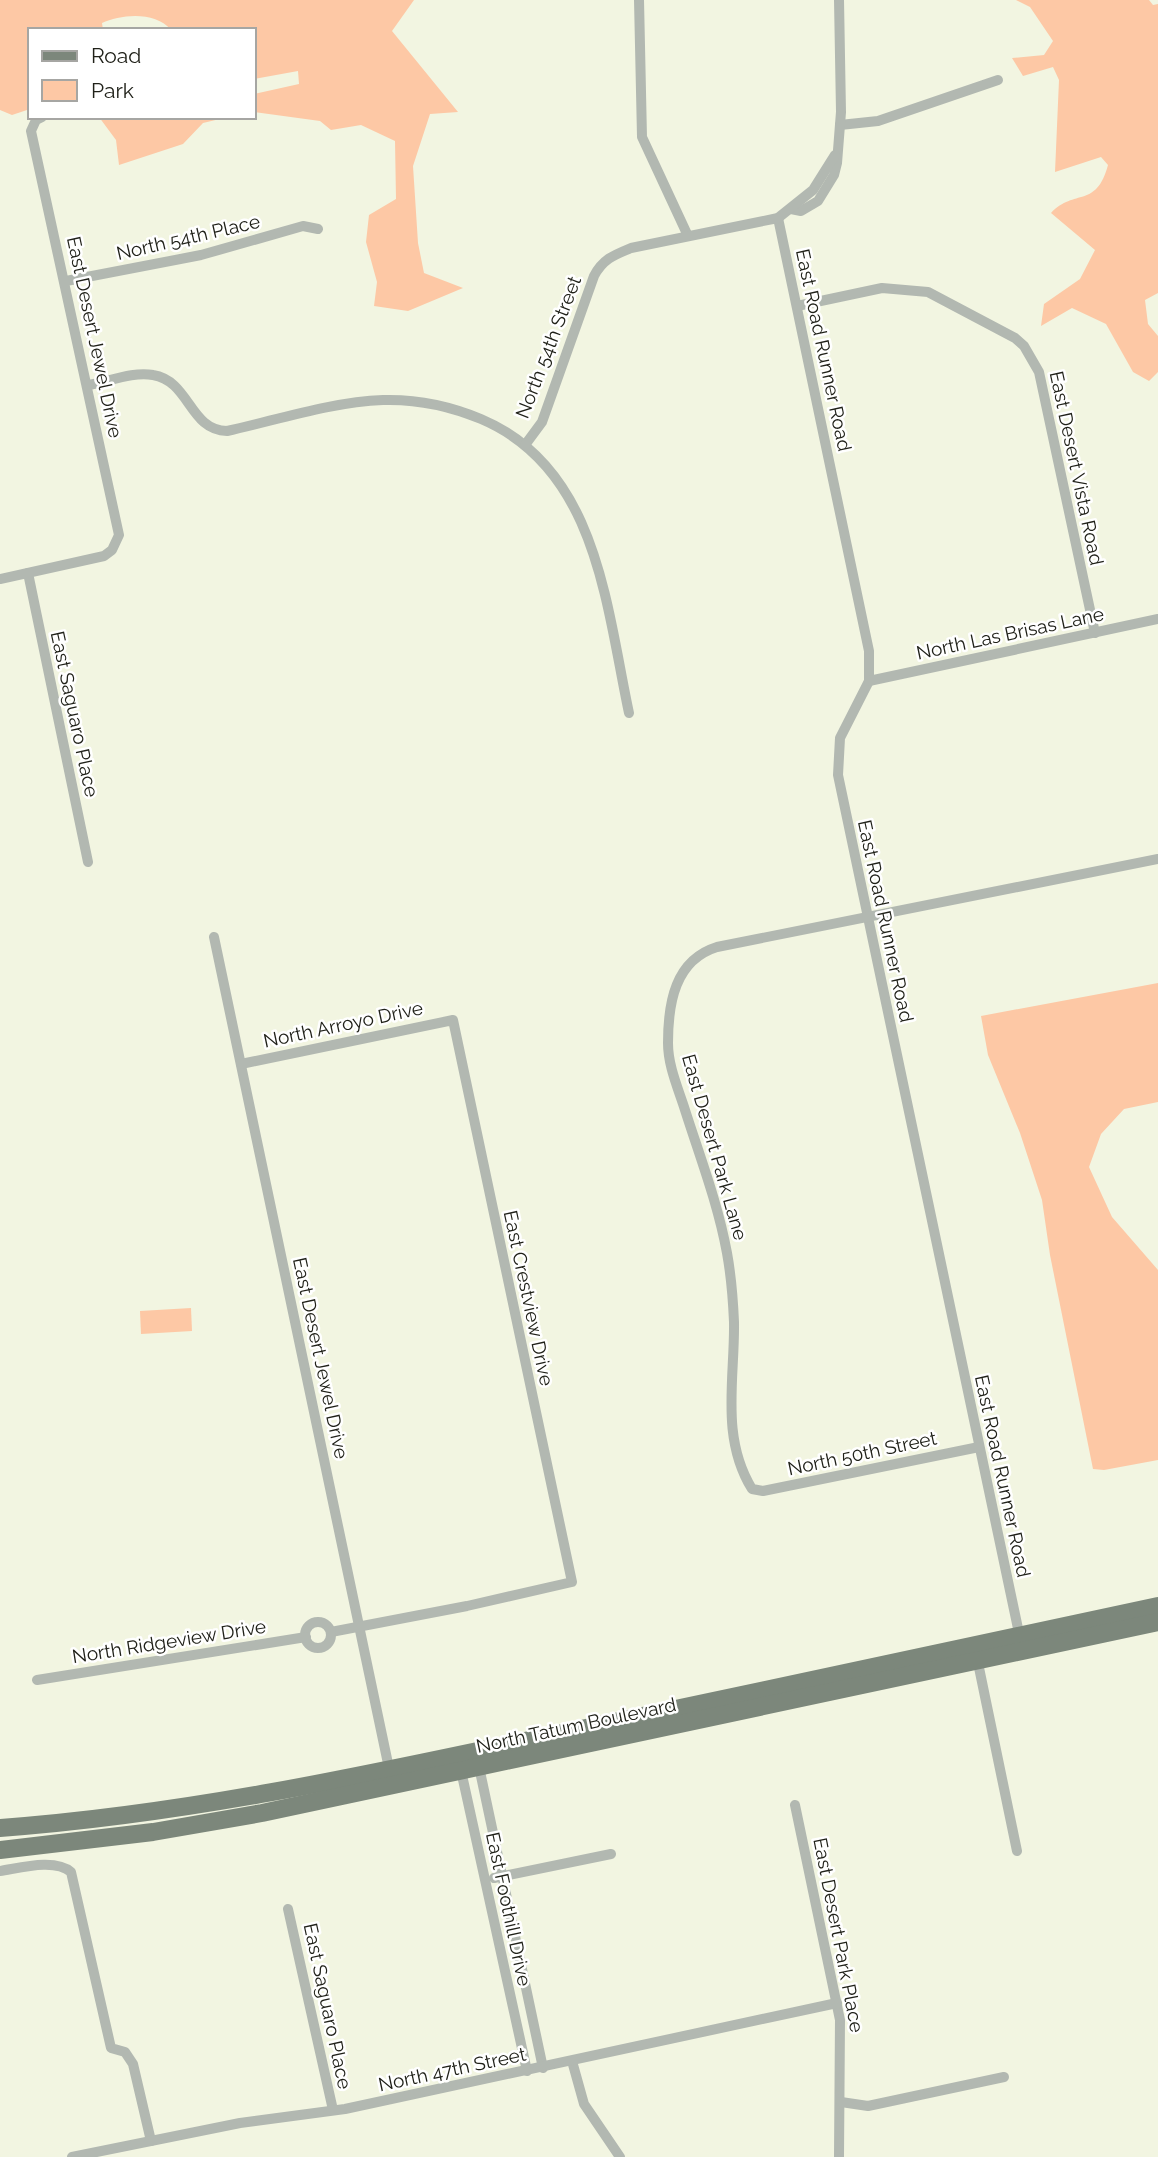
<svg xmlns="http://www.w3.org/2000/svg" width="1158" height="2157" viewBox="0 0 1158 2157" font-family="Raleway,sans-serif">
	<style>
		.green { fill: #fdc8a5 }
		.lines { fill: none; stroke-linecap: round; stroke-linejoin: round }
		.street { stroke: #b2b8b1; stroke-width: 10 }
		.primary { stroke: #7c877b; stroke-width: 18 }
		.labels { text-anchor: middle; dominant-baseline: central; stroke-width: 5; stroke-linejoin: round; paint-order: stroke }
		.street-label { font-size: 19px; fill: #202119; stroke: #fff }
	</style>
	<rect width="100%" height="100%" fill="#f2f5e1"/>
	<!-- green -->
	<g class="green">
		<path d="M0,0H414L392,31L458,112L430,114L413,166L418,243L424,273L463,288L408,311L374,306L377,282L366,242L369,215L396,199L395,141L361,125L331,130L320,121L254,112V94L299,84L298,71L254,79V30H171C156,11 121,14 102,23L103,30H30V109L12,115L0,110Z"/>
		<path d="M1016,0H1149L1153,5L1158,4V293L1145,300L1148,324L1158,336V372L1149,381L1133,372L1106,324L1072,308L1041,326L1044,304L1080,279L1095,250L1051,213C1075,188 1096,209 1108,165L1101,157L1055,172L1059,80L1053,67L1023,76L1012,58L1044,55L1053,41L1030,7Z"/>
		<path d="M99,117H228L203,123L183,144L119,165L116,140Z"/>
		<path d="M1158,983V1102L1124,1109L1101,1134L1089,1167L1112,1217L1158,1270V1460L1104,1470L1093,1469L1050,1255L1042,1200L1020,1133L988,1055L981,1016Z"/>
		<path d="M191,1308L192,1331L141,1334L140,1311Z"/>
	</g>
	<g class="lines">
		<!-- street -->
		<g class="street">
			<path d="M639,0L642,137L688,236"/>
			<path d="M840,125L878,121L998,80"/>
			<path d="M791,209L801,211L818,201L834,175L837,163L841,112L839,0"/>
			<path d="M778,218L869,651V681L840,738L838,775L1020,1638"/>
			<path d="M66,281L201,255L303,226L318,229"/>
			<path d="M797,306L882,288L928,292L1015,338L1024,346L1039,372L1095,633"/>
			<path d="M89,385C108,382 133,371 153,375C190,381 189,430 227,431C277,420 331,402 383,400C416,399 450,406 481,419C597,468 606,605 629,713"/>
			<path d="M525,445L542,422L594,276C603,259 614,255 631,248L778,218L813,190L835,155"/>
			<path d="M28,573L88,862"/>
			<path d="M0,579L104,556L112,550L119,535L31,131L36,120L42,117"/>
			<path d="M869,681L1158,619"/>
			<path d="M214,937L390,1773"/>
			<path d="M241,1064L453,1020L572,1582L467,1606L331,1632"/>
			<path d="M979,1447L763,1491L752,1489C720,1437 735,1378 734,1322C733,1299 731,1275 727,1253C718,1204 700,1157 685,1110C678,1088 668,1066 668,1043C668,1003 675,960 717,947L1158,859"/>
			<circle cx="318" cy="1635" r="13"/>
			<path d="M977,1658L1017,1851"/>
			<path d="M37,1680L306,1637"/>
			<path d="M478,1762L543,2068"/>
			<path d="M460,1766L527,2071"/>
			<path d="M795,1805L840,2020L839,2157"/>
			<path d="M0,1871C20,1868 55,1858 71,1872L111,2048L125,2052L133,2064L151,2141"/>
			<path d="M494,1878L611,1854"/>
			<path d="M288,1909L333,2110"/>
			<path d="M572,2061L584,2104L620,2157"/>
			<path d="M841,2102L868,2106L1004,2077"/>
			<path d="M72,2157L240,2123L345,2109L837,2003"/>
		</g>
		<!-- primary -->
		<g class="primary">
			<path d="M0,1828C191,1814 380,1772 567,1732C764,1690 961,1649 1158,1606"/>
			<path d="M0,1850L153,1832L262,1813L1158,1622"/>
		</g>
	</g>
	<g class="labels">
		<!-- street labels -->
		<g class="street-label">
			<text transform="translate(188 237) rotate(-13)">North 54th Place</text>
			<text transform="translate(95 337) rotate(78)">East Desert Jewel Drive</text>
			<text transform="translate(548 347) rotate(-69)">North 54th Street</text>
			<text transform="translate(824 350) rotate(78)">East Road Runner Road</text>
			<text transform="translate(1077 468) rotate(78)">East Desert Vista Road</text>
			<text transform="translate(1010 633) rotate(-12)">North Las Brisas Lane</text>
			<text transform="translate(75 714) rotate(78)">East Saguaro Place</text>
			<text transform="translate(886 921) rotate(78)">East Road Runner Road</text>
			<text transform="translate(343 1024) rotate(-12)">North Arroyo Drive</text>
			<text transform="translate(715 1147) rotate(74)">East Desert Park Lane</text>
			<text transform="translate(529 1298) rotate(78)">East Crestview Drive</text>
			<text transform="translate(321 1358) rotate(78)">East Desert Jewel Drive</text>
			<text transform="translate(862 1453) rotate(-12)">North 50th Street</text>
			<text transform="translate(1003 1476) rotate(78)">East Road Runner Road</text>
			<text transform="translate(169 1641) rotate(-9)">North Ridgeview Drive</text>
			<text transform="translate(576 1725) rotate(-12)">North Tatum Boulevard</text>
			<text transform="translate(509 1909) rotate(78)">East Foothill Drive</text>
			<text transform="translate(839 1935) rotate(79)">East Desert Park Place</text>
			<text transform="translate(328 2006) rotate(78)">East Saguaro Place</text>
			<text transform="translate(452 2069) rotate(-12)">North 47th Street</text>
		</g>
	</g>
	<!-- legend -->
	<rect x="28" y="28" width="228" height="91" fill="#ffffff" stroke="#a6a6a3" stroke-width="2"/>
	<rect x="42" y="51" width="35" height="10" fill="#7c877b" stroke="#a6a6a3" stroke-width="2"/>
	<text x="91" y="63" font-size="21" fill="#202119">Road</text>
	<rect x="42" y="80" width="35" height="21" fill="#fdc8a5" stroke="#a6a6a3" stroke-width="2"/>
	<text x="91" y="98" font-size="21" fill="#202119">Park</text>
</svg>
